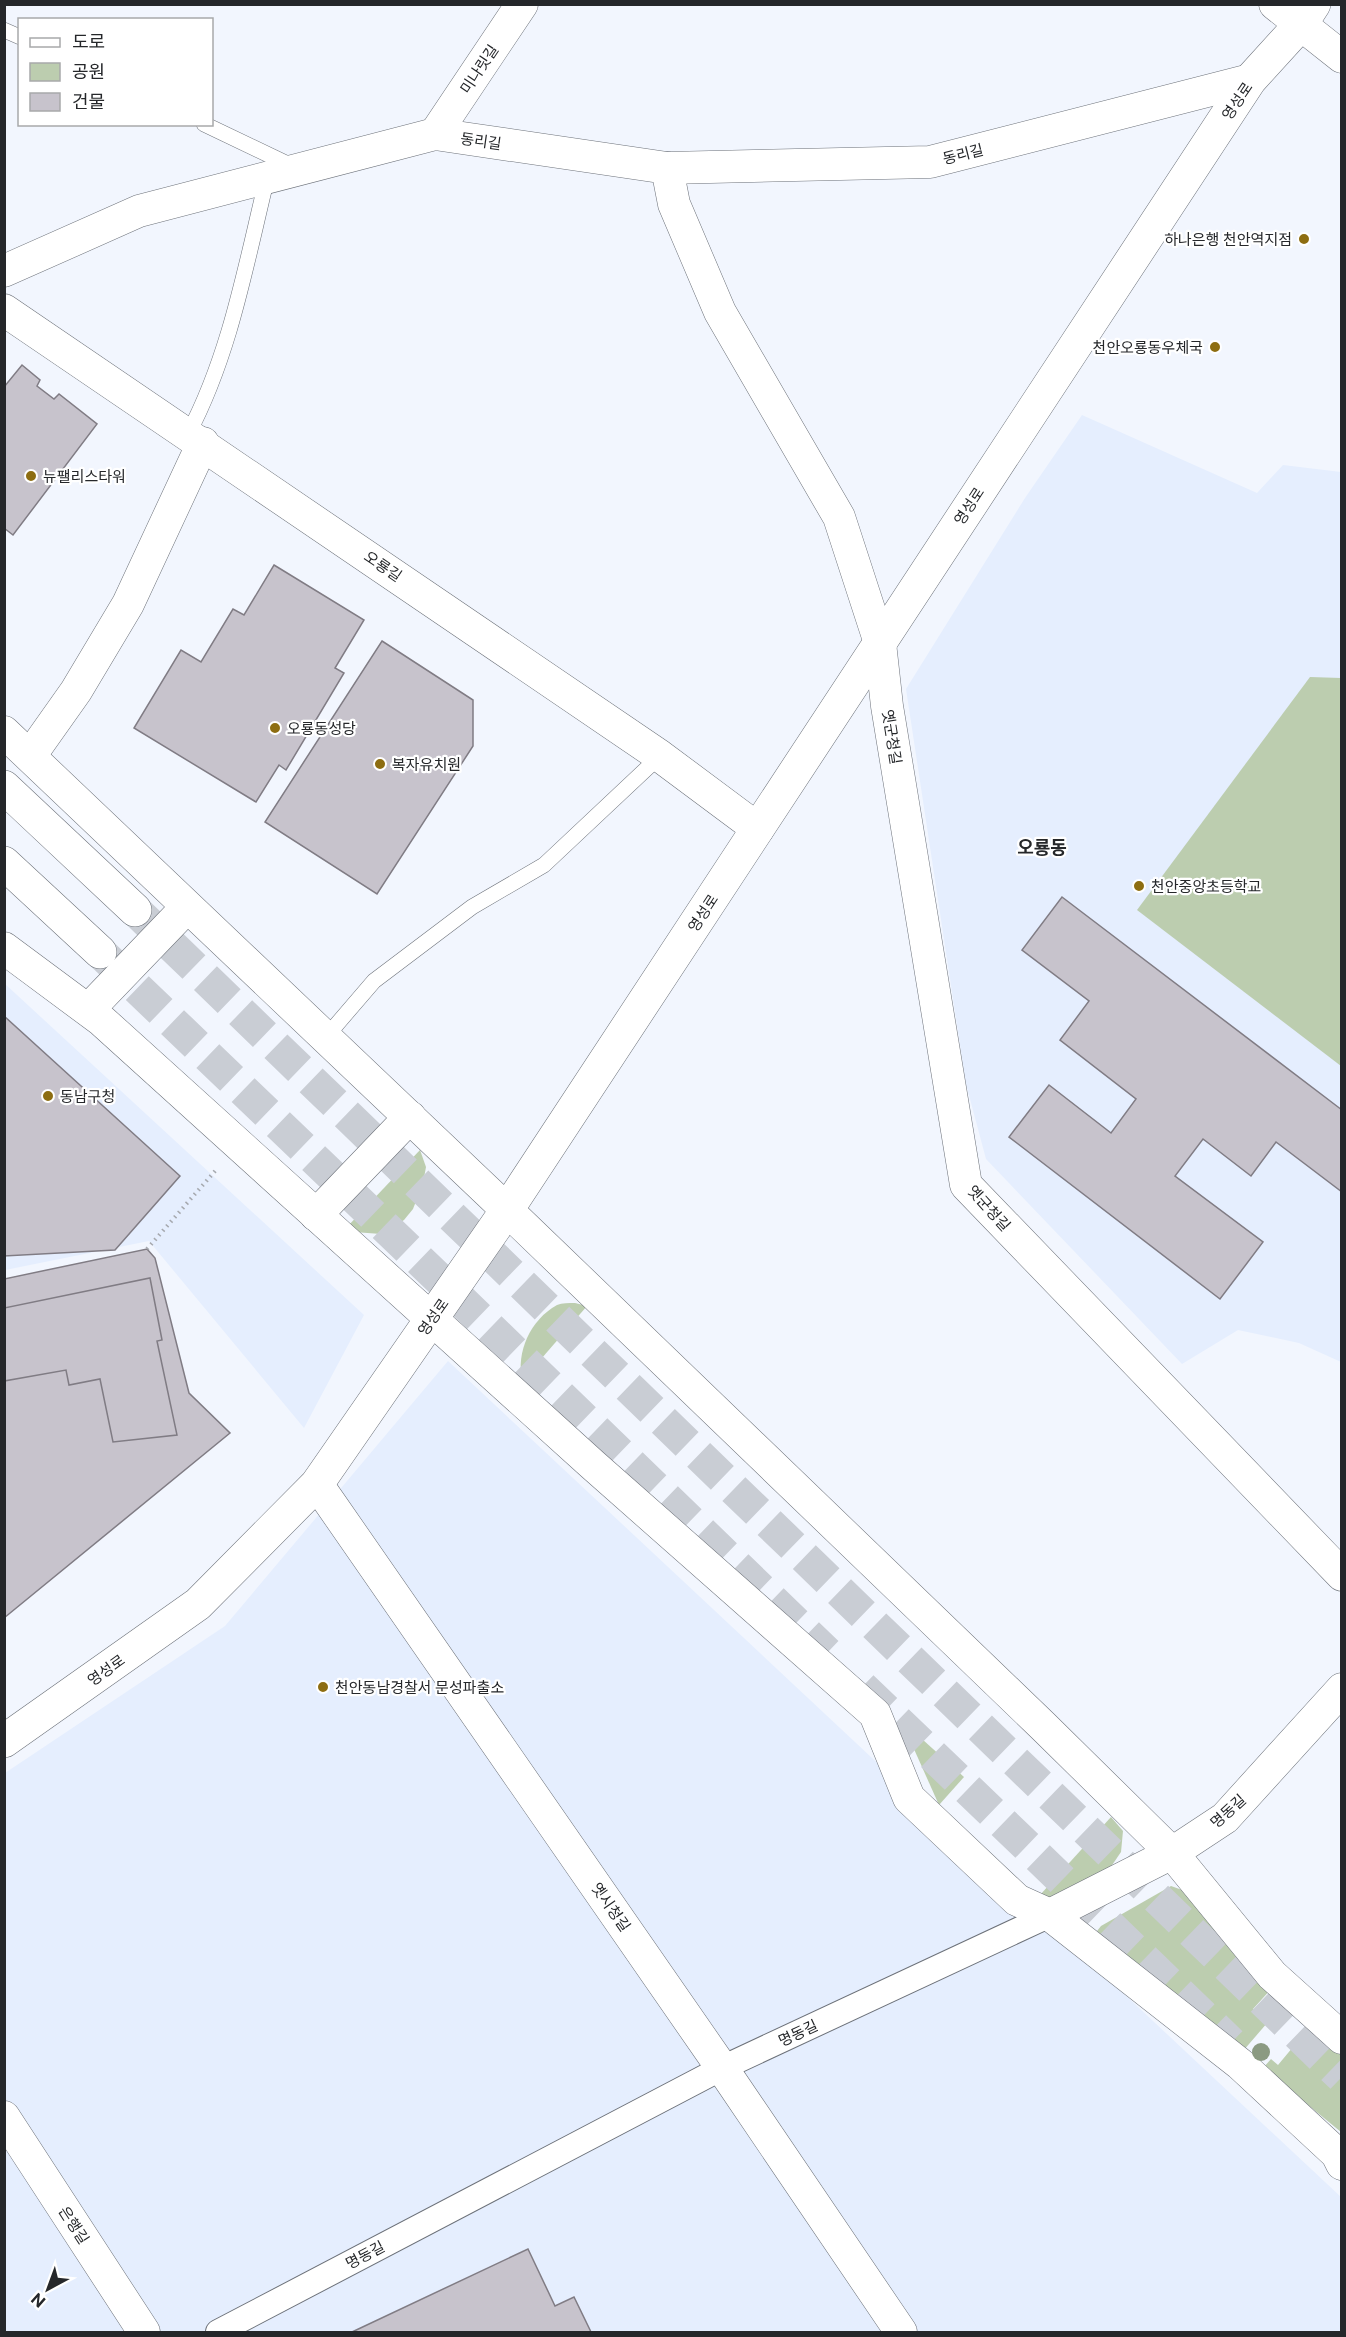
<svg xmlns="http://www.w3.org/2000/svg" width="1346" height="2337" viewBox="0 0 1346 2337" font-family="'Public Sans','Noto Sans KR',sans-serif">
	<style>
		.built { fill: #e5eefe }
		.green { fill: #bccdaf }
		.building { fill: #c7c3cc; stroke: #807c84; stroke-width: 1.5 }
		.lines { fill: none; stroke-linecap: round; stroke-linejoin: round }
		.tertiary-tunnel { stroke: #c9cdd4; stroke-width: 33; stroke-dasharray: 33 16; stroke-linecap: butt }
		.service-casing { stroke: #6d727a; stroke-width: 16 }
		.pedestrian-casing { stroke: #6d727a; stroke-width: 26 }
		.minor-casing { stroke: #6d727a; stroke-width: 33 }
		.tertiary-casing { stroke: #6d727a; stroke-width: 34 }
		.path { stroke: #a6a9af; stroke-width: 4; stroke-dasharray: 1.5 4.5; stroke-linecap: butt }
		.service { stroke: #fff; stroke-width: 15 }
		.pedestrian { stroke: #fff; stroke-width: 24 }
		.minor { stroke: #fff; stroke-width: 32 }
		.tertiary { stroke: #fff; stroke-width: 33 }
		.tree { fill: #8b9a82 }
		.poi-dot { fill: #8d6d11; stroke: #fff; stroke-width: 2 }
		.labels { text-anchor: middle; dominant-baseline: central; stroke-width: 4.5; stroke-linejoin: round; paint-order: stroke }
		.street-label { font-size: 15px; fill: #25272a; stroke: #fff }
		.poi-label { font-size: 15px; fill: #25272a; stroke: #fff; text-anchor: start }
		.quarter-label { font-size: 18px; font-weight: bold; fill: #25272a; stroke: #fff }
	</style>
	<rect width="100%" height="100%" fill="#f2f6fe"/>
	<!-- built -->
	<g class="built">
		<path d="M1082,415L1257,493L1283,465L1341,472V1362L1299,1343L1238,1330L1182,1364L986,1159L966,1084L906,689L1025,498Z"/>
		<path d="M4,983L364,1315L304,1428L149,1241L5,1270Z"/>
		<path d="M448,1361L1341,2197V2332H5V1773L225,1626Z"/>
	</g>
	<!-- green -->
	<g class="green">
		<path d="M1310,677L1341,678V1066L1137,910Z"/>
		<path d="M420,1150L426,1167L423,1183L413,1209L404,1220L381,1234L354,1232L347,1227Z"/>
		<path d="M575,1303L587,1306L522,1381C516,1352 530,1320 557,1305C562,1303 569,1303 575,1303Z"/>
		<path d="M901,1720L964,1777L939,1805Z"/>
		<path d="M1111,1817L1123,1831L1121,1852L1106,1874L1057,1899L1040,1895Z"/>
		<path d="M1171,1886L1185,1891L1273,1987L1253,2009L1268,2022L1243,2051L1097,1931L1101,1926Z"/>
		<path d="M1313,2023L1341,2048V2132L1263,2068L1271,2059L1278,2065Z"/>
	</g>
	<!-- building -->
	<g class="building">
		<path d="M22,365L40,380L37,386L54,399L59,394L97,424L13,535L4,528V387Z"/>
		<path d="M274,565L364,620L335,668L344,673L286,770L279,765L256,802L134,728L181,650L201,662L233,609L244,615Z"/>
		<path d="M382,641L473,700V746L377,894L265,822Z"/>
		<path d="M1062,897L1342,1110V1192L1276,1142L1251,1176L1203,1139L1175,1176L1263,1242L1220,1299L1009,1137L1049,1085L1111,1133L1136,1099L1060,1040L1089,1001L1022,950Z"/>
		<path d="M4,1016L180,1176L115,1250L4,1256Z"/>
		<path d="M147,1249L155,1258L189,1393L230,1433L4,1618V1279Z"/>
		<path d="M150,1278L162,1340L157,1341L177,1435L113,1442L100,1379L69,1385L66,1370L4,1381V1308Z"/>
		<path d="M528,2249L555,2306L574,2297L591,2332H352Z"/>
	</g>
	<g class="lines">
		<!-- tertiary-tunnel -->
		<g class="tertiary-tunnel">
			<path d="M135,910L1342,2077"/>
			<path d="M102,954L827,1653"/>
			<path d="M862,1687L1231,2043"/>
		</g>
		<!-- service casing -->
		<g class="service-casing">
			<g id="service">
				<path d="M4,30L20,37"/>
				<path d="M204,124L294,167"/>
				<path d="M188,434C230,355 246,264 267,178"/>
				<path d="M325,1038L374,981L472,907L544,865L660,756"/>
			</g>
		</g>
		<!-- pedestrian casing -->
		<g class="pedestrian-casing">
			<path id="pedestrian" d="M218,2332L722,2068L1050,1915"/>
		</g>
		<!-- minor casing -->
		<g class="minor-casing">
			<g id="minor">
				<path d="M1275,4L1342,57"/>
				<path d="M435,134L522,4"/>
				<path d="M667,168L674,204L720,312L839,517L880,643L887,706L966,1185L1342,1575"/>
				<path d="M4,271L139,211L435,134L667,168L930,162L1250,80"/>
				<path d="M4,310L660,756L758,829"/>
				<path d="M4,732L507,1210L1043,1726L1172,1853L1272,1975L1342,2038"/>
				<path d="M30,756L76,691L128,604L203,443"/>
				<path d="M4,948L101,1020L593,1465L875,1714L909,1798L1017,1900L1050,1915L1240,2064L1337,2154L1342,2164"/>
				<path d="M89,1009L187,907"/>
				<path d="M316,1215L410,1117"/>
				<path d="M317,1484L722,2068L901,2332"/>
				<path d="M1050,1915L1172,1853L1225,1818L1342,1689"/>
				<path d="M4,2117L144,2332"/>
			</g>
		</g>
		<!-- tertiary casing -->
		<g class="tertiary-casing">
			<g id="tertiary">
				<path d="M4,787L135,910"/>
				<path d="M4,863L100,952"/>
				<path d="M4,1741L198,1604L317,1484L507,1210L1250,80L1301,24L1314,4"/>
			</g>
		</g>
		<!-- path -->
		<path class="path" d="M147,1249L216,1170"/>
		<!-- service -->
		<use href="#service" class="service"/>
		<!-- pedestrian -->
		<use href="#pedestrian" class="pedestrian"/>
		<!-- minor -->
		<use href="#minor" class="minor"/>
		<!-- tertiary -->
		<use href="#tertiary" class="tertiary"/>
	</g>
	<!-- trees -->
	<circle class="tree" cx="1261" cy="2052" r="9"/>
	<!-- markers -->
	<g class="poi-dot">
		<circle cx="1304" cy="239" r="6"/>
		<circle cx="1215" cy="347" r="6"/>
		<circle cx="31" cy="476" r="6"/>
		<circle cx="275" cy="728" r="6"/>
		<circle cx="380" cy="764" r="6"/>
		<circle cx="1139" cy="886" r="6"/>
		<circle cx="48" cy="1096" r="6"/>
		<circle cx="323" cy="1687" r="6"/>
	</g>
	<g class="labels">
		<!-- street labels -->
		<g class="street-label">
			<text transform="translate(479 69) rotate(-56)">미나릿길</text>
			<text transform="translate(1237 101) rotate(-56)">영성로</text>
			<text transform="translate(481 141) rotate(8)">동리길</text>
			<text transform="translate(963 154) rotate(-14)">동리길</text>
			<text transform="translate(969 506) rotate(-57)">영성로</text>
			<text transform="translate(383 566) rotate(34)">오룡길</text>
			<text transform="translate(892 737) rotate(81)">옛군청길</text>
			<text transform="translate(703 913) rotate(-57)">영성로</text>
			<text transform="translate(989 1208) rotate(48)">옛군청길</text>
			<text transform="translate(433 1317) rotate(-55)">영성로</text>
			<text transform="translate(106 1670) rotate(-35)">영성로</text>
			<text transform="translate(1228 1811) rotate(-42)">명동길</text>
			<text transform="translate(611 1907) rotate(55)">옛시청길</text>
			<text transform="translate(798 2033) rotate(-25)">명동길</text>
			<text transform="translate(74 2225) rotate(57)">은행길</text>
			<text transform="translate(365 2255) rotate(-28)">명동길</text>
		</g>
		<!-- poi labels -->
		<g class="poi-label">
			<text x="1292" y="239" text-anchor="end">하나은행 천안역지점</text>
			<text x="1203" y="347" text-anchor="end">천안오룡동우체국</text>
			<text x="43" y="476">뉴팰리스타워</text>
			<text x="287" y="728">오룡동성당</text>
			<text x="392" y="764">복자유치원</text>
			<text x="1151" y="886">천안중앙초등학교</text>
			<text x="60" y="1096">동남구청</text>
			<text x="335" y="1687">천안동남경찰서 문성파출소</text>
		</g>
		<!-- quarter labels -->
		<g class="quarter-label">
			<text x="1042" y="847">오룡동</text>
		</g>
	</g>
	<!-- border -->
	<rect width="1346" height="2337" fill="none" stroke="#25272a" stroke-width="12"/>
	<!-- legend -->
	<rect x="18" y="18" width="195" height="108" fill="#ffffff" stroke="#a8a9aa" stroke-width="1.5"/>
	<rect x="30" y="38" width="30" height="9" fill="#ffffff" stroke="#a8a9aa" stroke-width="1.5"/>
	<text x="72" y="48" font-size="18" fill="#25272a">도로</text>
	<rect x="30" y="63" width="30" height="18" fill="#bccdaf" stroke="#a8a9aa" stroke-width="1.5"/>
	<text x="72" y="78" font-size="18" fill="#25272a">공원</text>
	<rect x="30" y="93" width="30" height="18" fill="#c7c3cc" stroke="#a8a9aa" stroke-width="1.5"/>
	<text x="72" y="108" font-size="18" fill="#25272a">건물</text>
	<!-- north arrow -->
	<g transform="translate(48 2289) rotate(221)" stroke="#ffffff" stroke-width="4.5" paint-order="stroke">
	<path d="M0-4.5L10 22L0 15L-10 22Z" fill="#25272a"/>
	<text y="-9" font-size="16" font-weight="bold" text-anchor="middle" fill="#25272a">N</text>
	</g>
</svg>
